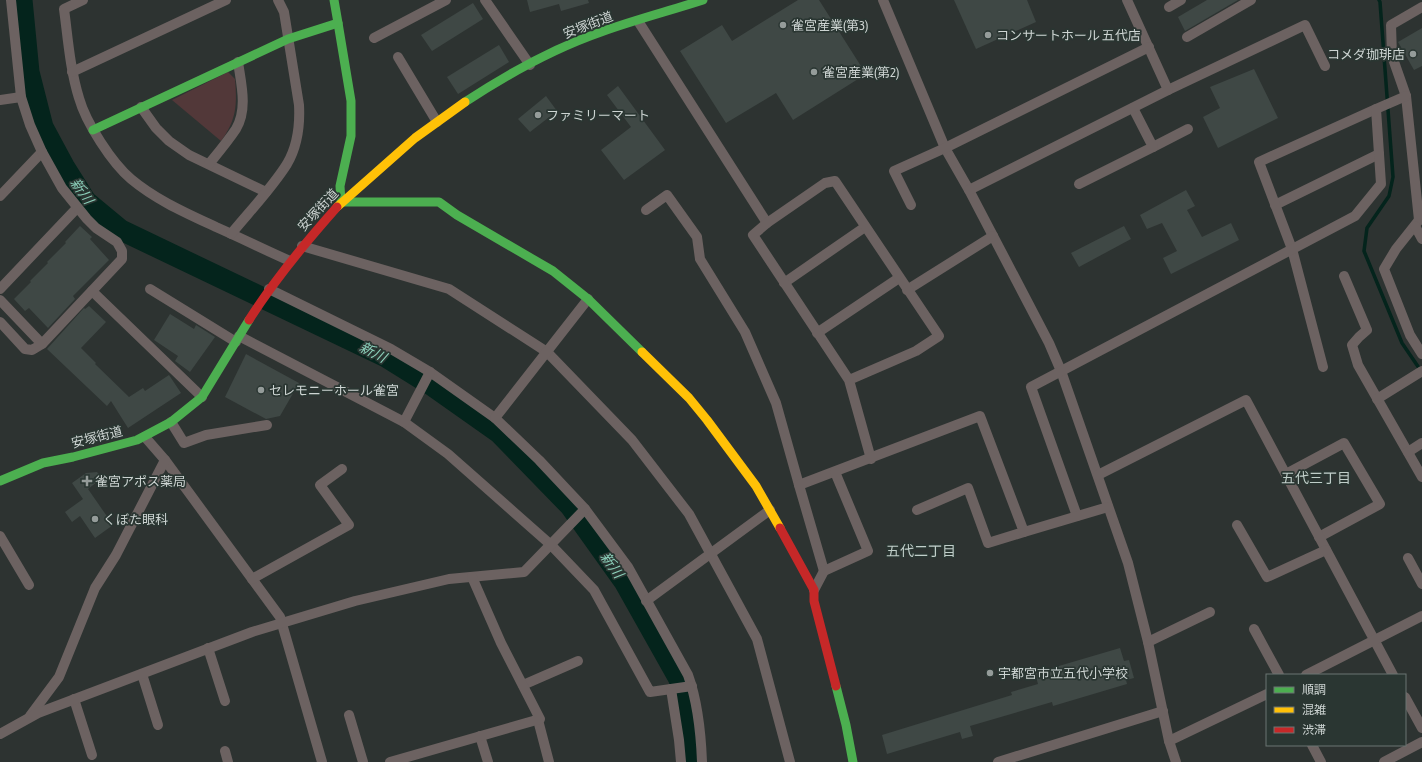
<svg xmlns="http://www.w3.org/2000/svg" width="1422" height="762" viewBox="0 0 1422 762" font-family="'Asap Condensed','Noto Sans JP',sans-serif">
	<style>
		.green { fill: #523839 }
		.lines { fill: none; stroke-linecap: round; stroke-linejoin: round }
		.stream { stroke: #04241c; stroke-width: 3.5 }
		.river { stroke: #04241c; stroke-width: 21 }
		.building { fill: #3f4845 }
		.street { stroke: #6c6261; stroke-width: 10 }
		.fast { stroke: #4caf50; stroke-width: 9 }
		.slow { stroke: #ffc107; stroke-width: 9 }
		.jam { stroke: #c62828; stroke-width: 9 }
		.poi-dot { fill: #959c9a; stroke: #2a3632; stroke-width: 1.5 }
		.labels { text-anchor: middle; dominant-baseline: central; stroke-width: 3.5; stroke-linejoin: round; paint-order: stroke }
		.street-label { font-size: 13px; fill: #cdd4d2; stroke: #2a3632 }
		.poi-label { font-size: 13px; fill: #cdd4d2; stroke: #2a3632; text-anchor: start }
		.water-label { font-size: 14px; font-style: italic; fill: #8dd2bc; stroke: #2a3632 }
		.neighbourhood-label { font-size: 14px; fill: #c0cec9; stroke: #2a3632 }
	</style>
	<rect width="100%" height="100%" fill="#2d3331"/>
	<!-- green -->
	<path class="green" d="M228,72L235,79C237,104 237,119 221,141L172,100Z"/>
	<g class="lines">
		<!-- stream -->
		<path class="stream" d="M1379,0L1380,2L1393,177L1389,196L1367,228L1364,251L1402,343L1421,371"/>
		<!-- river -->
		<path class="river" d="M22,0L29,72L43,127L64,166L86,201L121,230L386,357L431,385L499,433L570,506L625,583L679,679L687,718L691,762"/>
	</g>
	<!-- building -->
	<g class="building">
		<path d="M527,0H588L589,3L561,11L559,4L530,12Z"/>
		<path d="M798,0H819L866,74L793,120L776,93L726,123L680,51L722,25L732,41Z"/>
		<path d="M954,0H1027L1036,22L976,49Z"/>
		<path d="M1207,0H1238L1185,31L1178,17Z"/>
		<path d="M473,3L483,19L432,51L421,35Z"/>
		<path d="M1422,28V66L1414,70L1398,42Z"/>
		<path d="M499,45L509,62L458,94L447,77Z"/>
		<path d="M1254,69L1278,118L1218,148L1203,117L1220,108L1210,87Z"/>
		<path d="M618,86L665,150L624,180L601,150L631,127L607,95Z"/>
		<path d="M546,96L557,111L530,132L518,119Z"/>
		<path d="M1186,190L1195,206L1187,210L1202,237L1231,223L1239,240L1171,274L1163,258L1177,251L1162,223L1147,229L1140,215Z"/>
		<path d="M80,226L92,237L90,239L109,260L73,296L75,299L48,328L29,308L25,311L14,299L31,282L30,281L48,263L47,262L66,243L65,242Z"/>
		<path d="M1124,226L1131,239L1079,267L1071,253Z"/>
		<path d="M89,306L106,322L81,348L96,363L95,364L129,397L143,388L145,391L169,375L181,393L128,428L111,401L107,406L47,349L84,308L85,309Z"/>
		<path d="M170,314L194,329L196,325L215,337L190,372L175,361L178,356L154,340Z"/>
		<path d="M246,354L299,383L280,416L266,419L225,397Z"/>
		<path d="M97,472L102,478L88,489L113,525L95,538L80,516L72,522L65,512L83,499L72,483L86,473Z"/>
		<path d="M1120,648L1124,661L1129,660L1134,678L1126,680L1127,684L1053,706L1052,702L970,726L973,736L962,739L960,732L887,754L882,735L1012,695L1011,692L1038,684L1035,673Z"/>
	</g>
	<g class="lines">
		<!-- street -->
		<g class="street">
			<path d="M83,0L64,9C68,39 70,69 79,98C86,123 112,163 131,179C156,200 186,213 216,227C241,238 265,250 290,261"/>
			<path d="M485,0L530,65"/>
			<path d="M883,0L945,148L969,190L1049,343L1061,371L1128,563L1148,642L1169,741L1176,762"/>
			<path d="M1169,7L1181,0"/>
			<path d="M638,21L767,223"/>
			<path d="M1187,37L1251,0"/>
			<path d="M374,38L446,0"/>
			<path d="M398,57L437,122"/>
			<path d="M72,72L226,0"/>
			<path d="M1168,90L1305,25L1325,66"/>
			<path d="M0,100L21,97"/>
			<path d="M141,107L156,128L169,141L189,155L266,192"/>
			<path d="M1153,147L1188,129"/>
			<path d="M209,164C218,153 228,141 236,129C248,109 241,83 238,62"/>
			<path d="M1079,184L1153,147L1133,108"/>
			<path d="M969,190L1168,90L1127,0"/>
			<path d="M0,196L42,152"/>
			<path d="M911,205L894,171L945,148L1149,47"/>
			<path d="M1275,205L1379,154"/>
			<path d="M646,210L667,195L697,237L700,259L745,332L776,403L799,485"/>
			<path d="M1422,218L1419,220L1396,249L1384,269L1410,335L1422,354"/>
			<path d="M1419,220L1406,96L1392,56L1391,25L1422,7"/>
			<path d="M1415,226L1422,239"/>
			<path d="M231,234C249,212 272,188 287,164C297,147 300,124 299,105L284,12L278,0"/>
			<path d="M302,246L449,289L547,352L632,440L689,514L757,639L790,762"/>
			<path d="M1344,276L1367,330L1359,337L1352,345L1358,365L1422,477"/>
			<path d="M784,283L865,227"/>
			<path d="M0,289L77,208"/>
			<path d="M150,289L236,342"/>
			<path d="M269,289L391,349L430,372L495,418L539,460L585,509L628,567L688,675C697,700 701,735 702,762"/>
			<path d="M907,290L993,236"/>
			<path d="M92,291L202,397"/>
			<path d="M0,300L42,344L122,259V251L117,242L96,228L87,219L62,188L42,152L30,125L21,97L11,0"/>
			<path d="M0,322L25,349L32,350L42,344"/>
			<path d="M817,333L899,278"/>
			<path d="M239,336L404,422L448,454L551,545L594,590L650,692L692,686"/>
			<path d="M1323,367L1292,249L1259,162L1376,109"/>
			<path d="M849,380L753,235L767,223L825,183L835,181L939,336L916,351L849,380L871,459"/>
			<path d="M1377,399L1422,371"/>
			<path d="M495,418L588,299"/>
			<path d="M171,422L184,443L206,435L267,425"/>
			<path d="M404,422L430,372"/>
			<path d="M145,437L165,460L280,617L322,762"/>
			<path d="M1408,452L1422,443"/>
			<path d="M1286,474L1344,443L1380,504L1319,537"/>
			<path d="M1098,475L1246,400L1393,675"/>
			<path d="M917,510L968,488L988,543L1024,532"/>
			<path d="M1077,516L1031,387L1355,216L1381,184L1376,109L1406,96"/>
			<path d="M1237,525L1267,577L1326,550"/>
			<path d="M0,536L29,585"/>
			<path d="M1408,558L1422,584"/>
			<path d="M824,571L799,485L980,416L1024,532L1108,507"/>
			<path d="M252,579L349,525L320,485L342,469"/>
			<path d="M814,590L824,571L868,551L835,472"/>
			<path d="M646,601L770,510"/>
			<path d="M1254,629L1279,675"/>
			<path d="M1148,642L1210,612"/>
			<path d="M208,648L225,701"/>
			<path d="M142,674L158,725"/>
			<path d="M1306,675L1422,616"/>
			<path d="M523,685L578,661"/>
			<path d="M671,689L679,740L681,762"/>
			<path d="M1405,697L1422,728"/>
			<path d="M74,699L92,755"/>
			<path d="M349,715L363,762"/>
			<path d="M30,716L59,677L95,588L116,555L165,460"/>
			<path d="M538,720L549,762"/>
			<path d="M0,734L38,713L252,632L355,601L449,579L524,572L585,509"/>
			<path d="M480,736L488,762"/>
			<path d="M1169,741L1267,694"/>
			<path d="M1312,745L1321,762"/>
			<path d="M225,751L228,762"/>
			<path d="M390,762L540,719L501,643L472,577"/>
			<path d="M998,762L1163,711"/>
			<path d="M1384,762L1422,742"/>
		</g>
		<!-- fast -->
		<g class="fast">
			<path d="M338,23L351,101V136L340,186L341,202H439L457,215L553,271L588,299L642,352"/>
			<path d="M465,102C506,75 555,48 601,32C634,20 669,11 703,0"/>
			<path d="M93,130L288,39L338,23L334,0"/>
			<path d="M0,481L43,463L73,457L137,440L171,422L202,397L249,320"/>
			<path d="M836,686L846,725L853,762"/>
		</g>
		<!-- slow -->
		<g class="slow">
			<path d="M337,207L415,138L465,102"/>
			<path d="M642,352L689,398L707,420L756,486L780,528"/>
		</g>
		<!-- jam -->
		<g class="jam">
			<path d="M249,320C275,279 305,243 337,207"/>
			<path d="M780,528L814,590V601L836,686"/>
		</g>
	</g>
	<!-- markers -->
	<g class="poi-dot">
		<circle cx="783" cy="25" r="4"/>
		<circle cx="988" cy="35" r="4"/>
		<circle cx="1413" cy="54" r="4"/>
		<circle cx="814" cy="72" r="4"/>
		<circle cx="538" cy="115" r="4"/>
		<circle cx="261" cy="390" r="4"/>
		<path d="M85 475h4v4h4v4h-4v4h-4v-4h-4v-4h4z"/>
		<circle cx="95" cy="519" r="4"/>
		<circle cx="990" cy="673" r="4"/>
	</g>
	<g class="labels">
		<!-- street labels -->
		<g class="street-label">
			<text transform="translate(588 25) rotate(-21)">安塚街道</text>
			<text transform="translate(318 210) rotate(-47)">安塚街道</text>
			<text transform="translate(97 437) rotate(-14)">安塚街道</text>
		</g>
		<!-- poi labels -->
		<g class="poi-label">
			<text x="791" y="25">雀宮産業(第3)</text>
			<text x="996" y="35">コンサートホール 五代店</text>
			<text x="1405" y="54" text-anchor="end">コメダ珈琲店</text>
			<text x="822" y="72">雀宮産業(第2)</text>
			<text x="546" y="115">ファミリーマート</text>
			<text x="269" y="390">セレモニーホール雀宮</text>
			<text x="95" y="481">雀宮アポス薬局</text>
			<text x="103" y="519">くぼた眼科</text>
			<text x="998" y="673">宇都宮市立五代小学校</text>
		</g>
		<!-- water labels -->
		<g class="water-label">
			<text transform="translate(82 191) rotate(55)">新川</text>
			<text transform="translate(373 352) rotate(27)">新川</text>
			<text transform="translate(612 565) rotate(54)">新川</text>
		</g>
		<!-- neighbourhood labels -->
		<g class="neighbourhood-label">
			<text x="1316" y="478">五代三丁目</text>
			<text x="921" y="551">五代二丁目</text>
		</g>
	</g>
	<!-- legend -->
	<rect x="1266" y="674" width="140" height="72" fill="#2a3632" stroke="#6b7572"/>
	<rect x="1274" y="687" width="20" height="6" fill="#4caf50" stroke="#6b7572"/>
	<text x="1302" y="694" font-size="12" fill="#cdd4d2">順調</text>
	<rect x="1274" y="707" width="20" height="6" fill="#ffc107" stroke="#6b7572"/>
	<text x="1302" y="714" font-size="12" fill="#cdd4d2">混雑</text>
	<rect x="1274" y="727" width="20" height="6" fill="#c62828" stroke="#6b7572"/>
	<text x="1302" y="734" font-size="12" fill="#cdd4d2">渋滞</text>
</svg>
